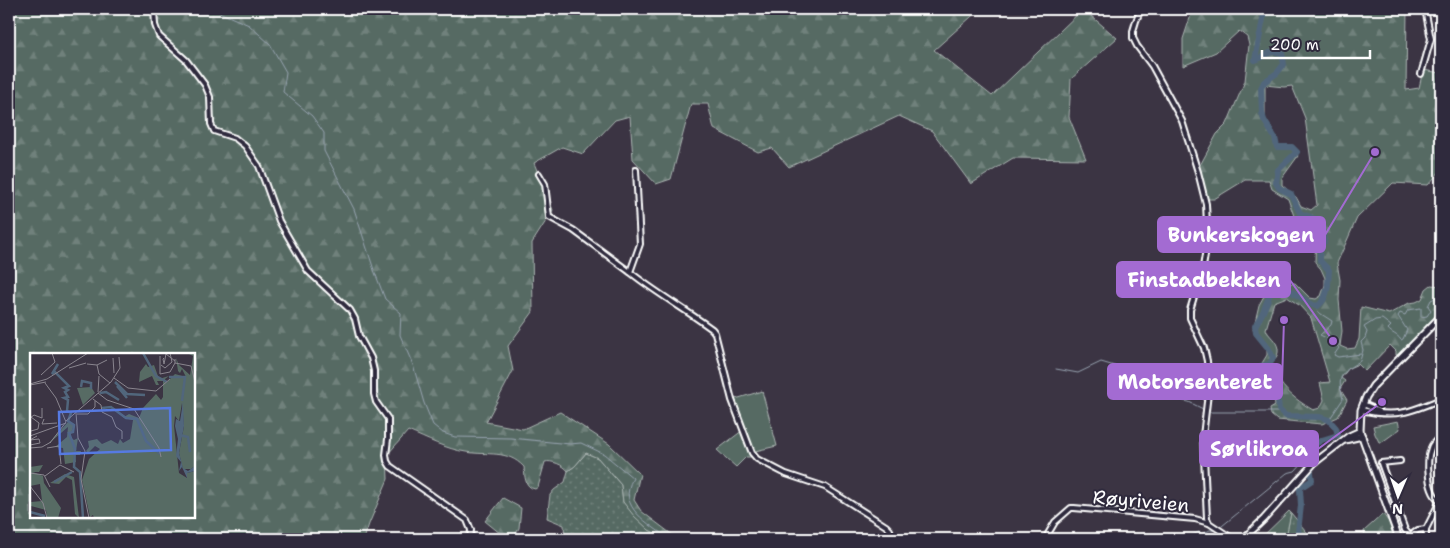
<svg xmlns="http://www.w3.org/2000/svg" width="1450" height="548" viewBox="0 0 1450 548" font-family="'Shantell Sans',sans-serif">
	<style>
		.grass { fill: url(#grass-dots); stroke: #abb5b2 }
		.forest { fill: url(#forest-firs); stroke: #abb5b2; fill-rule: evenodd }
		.garden { fill: #576b64; stroke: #abb5b2 }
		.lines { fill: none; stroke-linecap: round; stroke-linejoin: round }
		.stream { stroke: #97a3b0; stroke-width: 1 }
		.river { stroke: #51667c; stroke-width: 6 }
		.minor-casing { stroke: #fff; stroke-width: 8 }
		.major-casing { stroke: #fff; stroke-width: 9 }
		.minor { stroke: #2f2a3d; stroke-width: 4 }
		.major { stroke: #2f2a3d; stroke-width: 5 }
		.labels { text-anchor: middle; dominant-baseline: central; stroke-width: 4; stroke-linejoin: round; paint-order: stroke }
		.street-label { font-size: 19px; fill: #fff; stroke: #2f2a3d }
		.inset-river { fill: none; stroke: #51667c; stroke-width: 2.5 }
		.inset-road { fill: none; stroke: #89858e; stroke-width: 1 }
		.view { fill: #567ae2; fill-opacity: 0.15; stroke: #567ae2; stroke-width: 2.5 }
		.inset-edge { fill: none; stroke: #fff; stroke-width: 2.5 }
		.leader { fill: none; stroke: #a36bd2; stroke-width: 2 }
		.callout-dot { fill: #a36bd2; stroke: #2f2a3d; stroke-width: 2 }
		.callout { fill: #a36bd2; stroke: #a36bd2; stroke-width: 2 }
		.callout-label { font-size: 20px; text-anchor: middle; font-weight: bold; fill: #fff }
	</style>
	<defs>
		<pattern id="grass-dots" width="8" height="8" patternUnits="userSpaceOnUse" patternTransform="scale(1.25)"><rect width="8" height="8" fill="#576b64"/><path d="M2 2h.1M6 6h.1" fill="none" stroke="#70817b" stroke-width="1.8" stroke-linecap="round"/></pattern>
		<pattern id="forest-firs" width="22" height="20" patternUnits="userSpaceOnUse" patternTransform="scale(1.25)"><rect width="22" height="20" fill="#576b64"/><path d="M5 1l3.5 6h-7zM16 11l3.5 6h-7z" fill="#70817b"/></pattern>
	</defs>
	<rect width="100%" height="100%" fill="#3b3443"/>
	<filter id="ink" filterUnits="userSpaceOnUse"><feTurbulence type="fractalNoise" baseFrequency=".02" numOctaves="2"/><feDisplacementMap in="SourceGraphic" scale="10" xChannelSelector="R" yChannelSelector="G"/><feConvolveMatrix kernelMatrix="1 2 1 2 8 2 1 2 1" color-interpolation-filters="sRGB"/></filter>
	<g filter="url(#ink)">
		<!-- grass -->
		<g class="grass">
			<path d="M586,453L598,458L621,485L623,502L649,530L661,536L664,539H565L564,525L547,518L550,495L554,490L565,482L568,471L575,466Z"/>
			<path d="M1291,513L1310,536L1318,539H1289L1287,532Z"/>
		</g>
		<!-- forest -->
		<g class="forest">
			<path d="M9,9H980L934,50L992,96L1083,9L1117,38L1071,79L1069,117L1086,159L1013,158L971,184L932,131L899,116L789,167L772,148L758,152L714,129L708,104H691L671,179L656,184L633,159L630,116L615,120L583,154L562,147L534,163L553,210L532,243L533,312L508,346L513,371L486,422L523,429L560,412L609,444L640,474L634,500L641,511L678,539H664L661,536L649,530L634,516L623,502L621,485L598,458L586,453L575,466L568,471C564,465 551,460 545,462L538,487L535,489C524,487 525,476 524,467C507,449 488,456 466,452C446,449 427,439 408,431L387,455L388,479L369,524L364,539H9ZM31,354H194V517H31Z"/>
			<path d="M1193,9H1407L1406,90L1419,88L1423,70L1441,73L1434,110L1441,112V170L1428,185L1393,183L1357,218L1337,263L1340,280L1339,300L1342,331L1340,346L1347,349L1355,348L1359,339L1361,307L1389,314L1409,303L1416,302L1422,299L1426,289L1431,285L1441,286V311L1398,355H1396V351L1390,345L1365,371L1358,364L1349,368L1341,378L1345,381L1340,389L1347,400L1338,417L1322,424L1277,420L1271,415L1270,409L1275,406L1274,397L1258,385L1259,368L1267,355V348L1253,330L1259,305L1269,287L1280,284L1295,283L1310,298L1316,299L1321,296L1325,285V278L1321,269L1315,262L1316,226L1294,216L1288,199L1272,189L1269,180H1245L1214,199H1206L1198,169L1217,134L1227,124L1245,81L1249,45L1247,37L1239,31L1216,52L1183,66V39ZM1265,85L1284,87L1292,86L1305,118L1317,205L1311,210L1301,206L1296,197L1282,185V178L1298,156L1293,148H1276L1274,134L1265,123ZM1287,297L1299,305L1311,318L1330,382L1320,383L1324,400L1320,408L1313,410C1301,403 1288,394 1280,382H1272L1266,379C1267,375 1267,370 1269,367C1272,360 1279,358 1278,349C1277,340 1268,336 1266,329L1274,302Z"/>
			<path d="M503,498L521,508L519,528L513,539H502L501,534L485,521Z"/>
			<path d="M1383,514L1391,525L1396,539H1365L1364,531Z"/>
		</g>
		<!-- garden -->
		<g class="garden">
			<path d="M762,391L777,446L755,451L751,457H746L736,467L717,450L743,430L732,400Z"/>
			<path d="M1398,421L1400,429L1382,442H1379L1375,434L1373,426Z"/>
			<path d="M1289,511L1291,513L1287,532L1289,539H1260Z"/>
		</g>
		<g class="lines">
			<!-- stream -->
			<g class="stream">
				<path d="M216,9L221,13L249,25L270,44L286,72L283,92L312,116L324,133V151L354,209L374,270L385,299L401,313L400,335L413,365L424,403L433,425L443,433L455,437L511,438L570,444L581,443L604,454L633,478C616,508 649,523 669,539"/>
				<path d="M1318,306L1317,308L1318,312L1332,321L1331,325L1320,335L1333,341L1339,348L1334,355L1338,357L1361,354"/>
				<path d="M1056,369L1078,373L1101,362L1128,370L1148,393L1189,402L1203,409"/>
				<path d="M1209,412H1281"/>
				<path d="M1329,420L1343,399C1337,377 1340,373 1360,361L1363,350L1361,342L1365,338L1367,332L1364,327L1375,320L1382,319L1391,326L1388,329C1392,334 1397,334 1401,340L1403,339L1407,330L1398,316L1400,313L1405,315L1408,310L1421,308V317L1427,316L1431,310L1428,306L1431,300L1441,295"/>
				<path d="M1222,526L1287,473L1295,471L1306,459H1309"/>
				<path d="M1188,539L1192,535L1199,532L1202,534L1210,530L1217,531"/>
			</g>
			<!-- river -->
			<path class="river" d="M1265,9L1255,60C1267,57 1268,49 1282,53L1284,64L1277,73L1264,82L1261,88L1262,113L1264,120L1275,138L1277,147H1292L1297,152L1278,170L1276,183L1279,188L1291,194L1300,213L1321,221L1324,242L1320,247V261L1329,270C1328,283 1329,297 1318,306L1313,305L1284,287L1272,289L1263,312L1255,326L1256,333L1269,349L1273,358L1270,364L1261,366C1259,383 1262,383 1277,390L1279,410L1286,416L1320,417L1329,420L1336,428L1338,435L1322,440L1306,450L1311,454L1309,459L1312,480L1300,488V490L1301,505L1298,532L1304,539"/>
			<!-- minor casing -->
			<g class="minor-casing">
				<g id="minor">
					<path d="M154,9L155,25L159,36L186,60L205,85L210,97L211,124L214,131L235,138L245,146L259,166L279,221L308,271L350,310L355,319L359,336L371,358L374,371V394L376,402L388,419V439L386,455L387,461L390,466L467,520L471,530L470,539"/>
					<path d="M1141,9L1136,21L1133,31V38L1137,46L1152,66L1182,121L1198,172L1206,204L1207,224L1206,249L1203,267L1190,310V318L1204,348L1207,361L1209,385L1203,436L1207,518L1209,523L1233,539"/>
					<path d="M1421,74L1431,39L1425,9"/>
					<path d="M636,170L640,244L630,272C656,293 685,309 712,329L715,333L732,400L752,453L757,459L786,474L825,487L886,526L890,530L892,539"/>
					<path d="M539,174L545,184L549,217L573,230L630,272"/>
					<path d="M1440,389L1441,385"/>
					<path d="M1363,404L1379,411"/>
					<path d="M1361,410C1396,418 1410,412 1441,399"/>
					<path d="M1400,461L1381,463L1405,530L1410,536L1418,530L1426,529"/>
					<path d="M1441,501C1427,494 1426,461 1431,448C1433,442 1437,440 1441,436"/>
					<path d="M1045,539L1055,522L1071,508H1074L1195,519L1209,523"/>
					<path d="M1426,539V529L1441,499"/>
				</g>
			</g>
			<!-- major casing -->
			<g class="major-casing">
				<g id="major">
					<path d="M1345,440L1362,436"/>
					<path d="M1243,539L1264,519L1314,463L1349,436L1360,431"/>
					<path d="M1399,539L1360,431L1361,410L1366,397L1373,386L1441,316"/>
				</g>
			</g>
			<!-- minor -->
			<use href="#minor" class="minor"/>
			<!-- major -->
			<use href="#major" class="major"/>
		</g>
	</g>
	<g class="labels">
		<!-- street labels -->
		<g class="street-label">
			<text transform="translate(1141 501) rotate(5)">Røyriveien</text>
		</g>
	</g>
	<!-- overview -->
	<g transform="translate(30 353)">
		<rect width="165" height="165" fill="#3b3443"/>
		<path d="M157,0H165V113L161,116H153L149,100L154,73L152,50L149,68L145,63L144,73L149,120L157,125V120L165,118V165H64L63,162L60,164L52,127L59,106L70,96L65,93L58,100L56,98L59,94L58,88L67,86L72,91L81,87L88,91L90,86L93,90L100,86L103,67L94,65L87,57L94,64L99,61L109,65L113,55L126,41L131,47L133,44V28H127L129,32H126L122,23L109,29L110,19L116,11L118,14L124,12L129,26L139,23L135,26L136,30L145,21L156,24L152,16L150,20L148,18L146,5L149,12L160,22L163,3ZM38,69L44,71L40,84L44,87L48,85L46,98H51L50,102H45L46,109L35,111L33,95L25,94L37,84L38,74L17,92ZM13,112L9,119H3L13,123L14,130L31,155L28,165H17L16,157L1,153V149L12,148L10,131L0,133V114ZM35,121L44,124L49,165L45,161L42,127L36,124L29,131L20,130Z" fill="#576b64"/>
		<path d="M61,34L65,40L53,52L47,35Z" fill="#576b64"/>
		<path d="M153,49L154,73L149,100L153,115L158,118L165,113V118L157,120V125L152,114L149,118L151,109L146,103L148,86L145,73L146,66L150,68Z" fill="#51667c"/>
		<path class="inset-river" d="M113,0L126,23L137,29M28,11L22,21L25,19L39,33L34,35L38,37L35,39L38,44L34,45L38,47L37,58L41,60L38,68L44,72L43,79L39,80L45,96L44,114L50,119L53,165M139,24H155L152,48M85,29L97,41L115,42M87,33L97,45M51,34L52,28L61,30V36M70,40L76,39L89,47M72,55L81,54L96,65L107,66L116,88L130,101M150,82L158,84L160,99M24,129L42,119M0,159L15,163"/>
		<path class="inset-road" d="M130,3V21L140,19L145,10M83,5L84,20M134,5L133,6L134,11L136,1L145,8M145,6V10L161,13L165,29M57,11L67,12L77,7M67,12L69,21L80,30M131,12L135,15L142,9L140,0M39,15L56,10M11,22L25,9L22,0M84,25L98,35L126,38L140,26M15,30L26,45L36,69L20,90M0,31L17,26L58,0M0,32L16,29M68,39L69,23M68,40L77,47L104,56L129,95L131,104M63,46L71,52L72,59L82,64L86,74L92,78V86M46,60L48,85L55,98L51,126L59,165M47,61H58L65,54V48M1,64L9,70L8,76L1,78M0,65L4,62L12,65V55M14,66L12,71L27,70M36,68L81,29L90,15L89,4M0,83L36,70M0,92L10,90L9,86L0,87L7,83M0,95L12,94L21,89M17,95L29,93L31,111M0,120L14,122L20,134M15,123L30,112L44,119M0,133L13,150L17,165"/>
		<path class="view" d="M140,55L141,97L30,101L29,59Z"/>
		<rect width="165" height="165" class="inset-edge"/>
	</g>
	<!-- callouts -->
	<path class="leader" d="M1375 152L1325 235M1333 341L1290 280M1284 320L1282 382M1382 402L1318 449"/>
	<g class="callout-dot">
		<circle cx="1375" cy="152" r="5"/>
		<circle cx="1333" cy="341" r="5"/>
		<circle cx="1284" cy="320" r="5"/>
		<circle cx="1382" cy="402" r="5"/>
	</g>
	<g class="callout">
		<rect x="1158" y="217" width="167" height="35" rx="5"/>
		<rect x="1117" y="262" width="173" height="35" rx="5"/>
		<rect x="1108" y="364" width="174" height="35" rx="5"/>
		<rect x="1200" y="431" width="118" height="35" rx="5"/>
	</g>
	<g class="callout-label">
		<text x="1241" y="242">Bunkerskogen</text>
		<text x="1204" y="287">Finstadbekken</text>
		<text x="1195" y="389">Motorsenteret</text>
		<text x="1259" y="456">Sørlikroa</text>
	</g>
	<!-- margin -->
	<rect width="1450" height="548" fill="none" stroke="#2f2a3d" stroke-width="30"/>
	<rect x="15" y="15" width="1420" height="518" fill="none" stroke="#fff" stroke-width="2" filter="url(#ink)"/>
	<!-- north arrow -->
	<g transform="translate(1398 496) rotate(182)" stroke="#2f2a3d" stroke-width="4" paint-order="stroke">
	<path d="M0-4L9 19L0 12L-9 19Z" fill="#ffffff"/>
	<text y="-8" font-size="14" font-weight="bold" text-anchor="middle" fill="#ffffff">N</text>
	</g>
	<!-- scale -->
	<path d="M1262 50v8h108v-8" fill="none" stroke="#ffffff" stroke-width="2.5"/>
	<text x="1270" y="50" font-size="15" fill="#ffffff" stroke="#2f2a3d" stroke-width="4" paint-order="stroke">200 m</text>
</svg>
